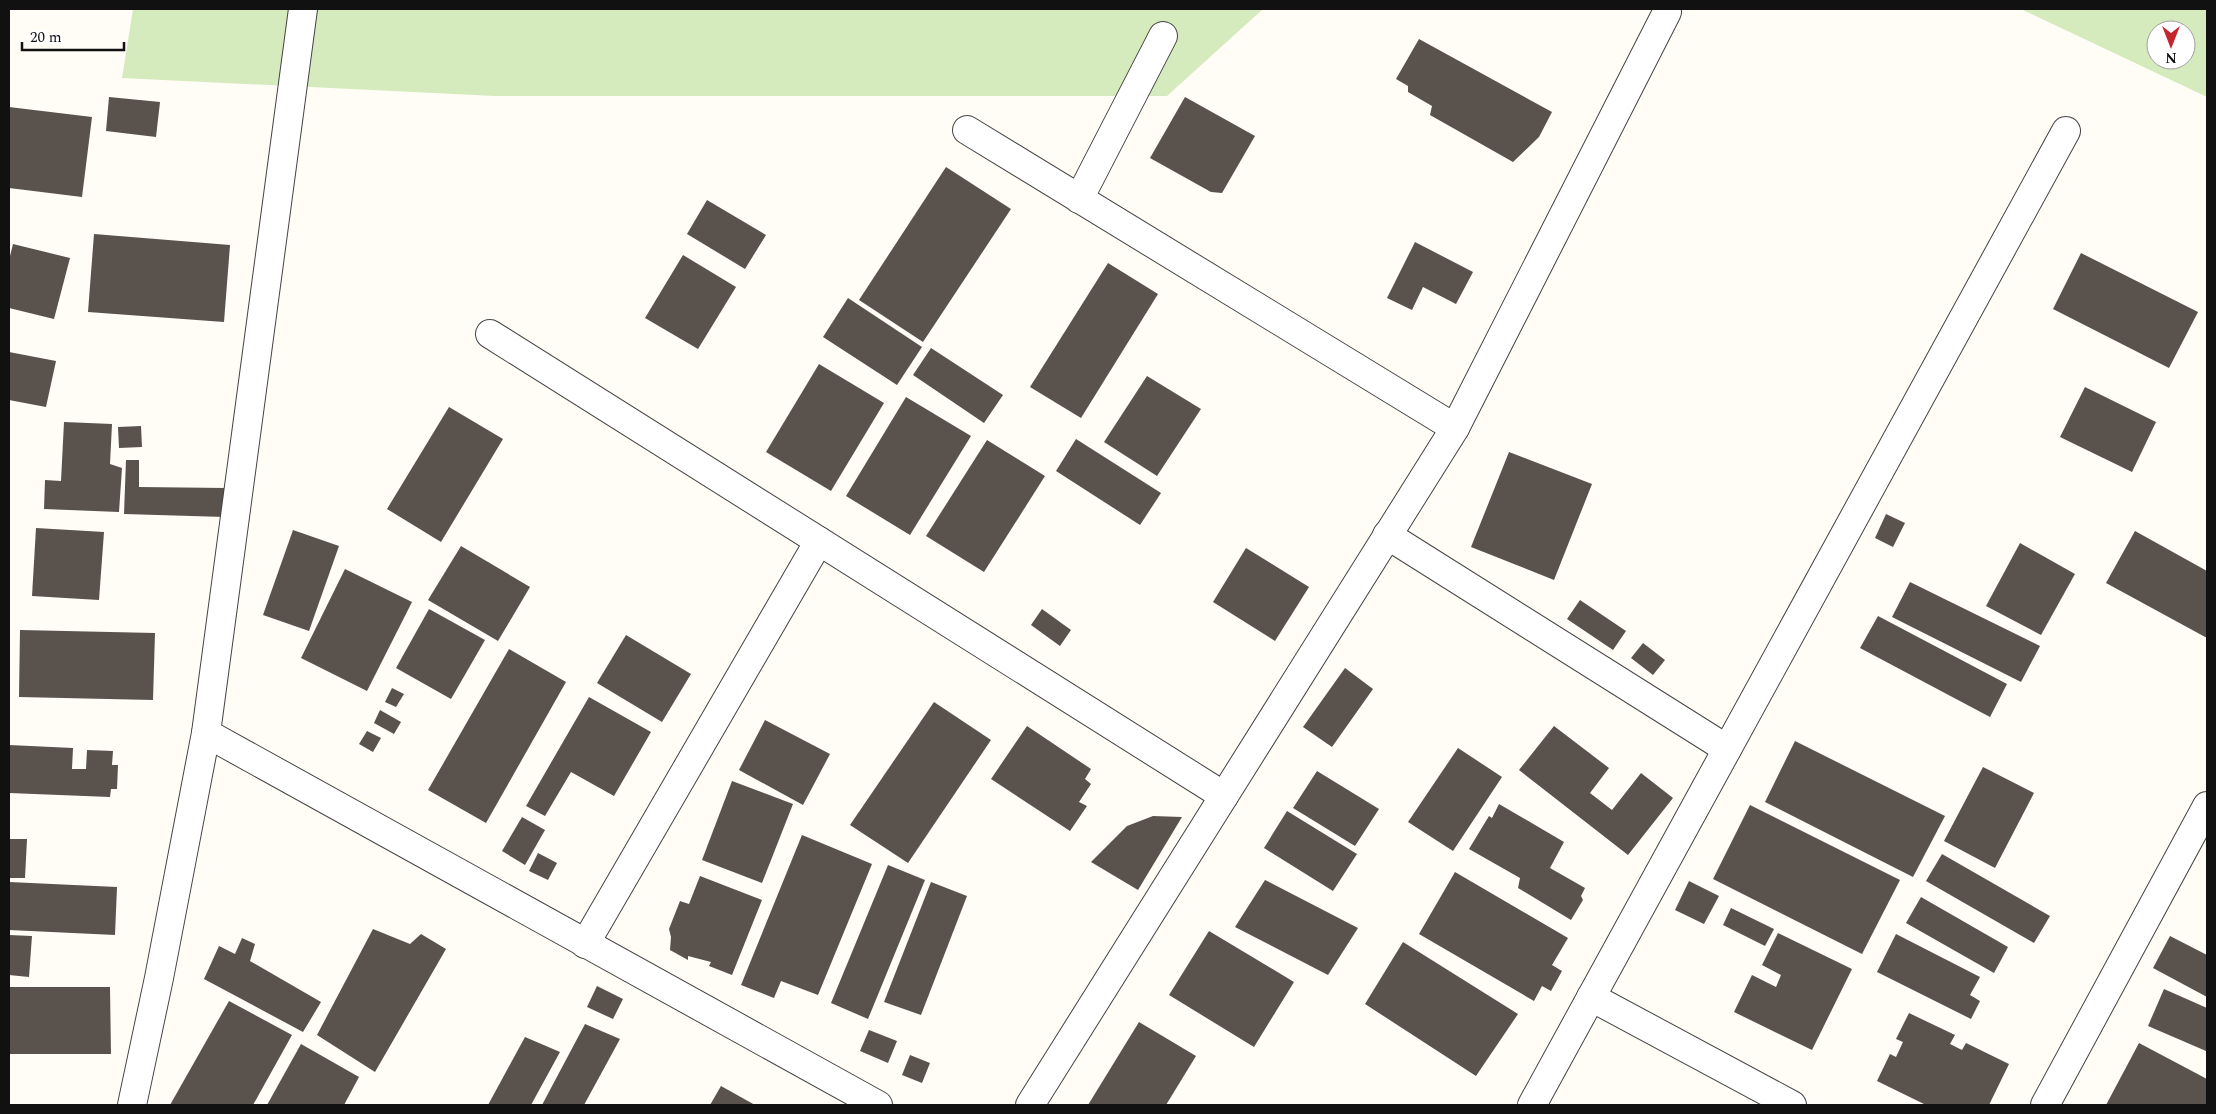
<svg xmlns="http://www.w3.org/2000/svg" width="2216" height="1114" viewBox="0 0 2216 1114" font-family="Spectral,serif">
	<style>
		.green { fill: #d5ebbd; fill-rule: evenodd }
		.building { fill: #5a524d }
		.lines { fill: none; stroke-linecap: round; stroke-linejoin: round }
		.minor-casing { stroke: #444; stroke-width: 30 }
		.minor { stroke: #fff; stroke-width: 28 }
	</style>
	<rect width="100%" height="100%" fill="#fffdf5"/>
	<!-- green -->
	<g class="green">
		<path d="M133,9H1263L1167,96H495L122,78Z"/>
		<path d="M2021,9H2207V97ZM2156,30H2186V60H2156Z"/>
	</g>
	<!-- building -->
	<g class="building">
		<path d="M1419,39L1552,112L1539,137L1513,162L1430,115L1432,106L1408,92V86L1396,79Z"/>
		<path d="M109,97L160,102L156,137L106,131Z"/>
		<path d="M1185,97L1255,136L1222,193L1211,192L1150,158Z"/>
		<path d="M9,107L92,117L82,197L9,188Z"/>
		<path d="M946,167L1011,209L923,342L859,300Z"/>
		<path d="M707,200L766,235L745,269L687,234Z"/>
		<path d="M94,234L230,245L224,322L88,312Z"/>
		<path d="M1415,242L1473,272L1456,304L1423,287L1412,310L1387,298Z"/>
		<path d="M13,244L70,258L54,319L9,308V260Z"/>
		<path d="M2081,253L2198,312L2169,368L2053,309Z"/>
		<path d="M683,255L736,287L698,349L645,318Z"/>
		<path d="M1108,263L1158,294L1081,418L1030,387Z"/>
		<path d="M848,298L922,347L897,385L823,337Z"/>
		<path d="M931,348L1003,395L984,423L913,375Z"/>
		<path d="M9,352L56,361L46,407L9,400Z"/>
		<path d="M819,364L884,403L831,491L766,452Z"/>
		<path d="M1147,376L1201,409L1157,476L1104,442Z"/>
		<path d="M2085,387L2156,422L2132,472L2060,437Z"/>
		<path d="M906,397L971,436L910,535L846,496Z"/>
		<path d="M449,407L503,439L441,542L387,509Z"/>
		<path d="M64,422L112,424L110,464L122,468L119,512L44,509L45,480L61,481Z"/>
		<path d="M141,426L142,447L119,448L118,427Z"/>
		<path d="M1076,439L1161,493L1140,525L1056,471Z"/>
		<path d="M987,440L1045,476L984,572L926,536Z"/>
		<path d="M1509,452L1592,484L1554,580L1471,547Z"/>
		<path d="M126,460H139V487L226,488L225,517L124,514Z"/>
		<path d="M1886,514L1905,523L1893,547L1875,538Z"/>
		<path d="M36,528L104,532L99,600L32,596Z"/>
		<path d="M293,530L339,546L309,631L263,615Z"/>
		<path d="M2135,531L2207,571V638L2106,583Z"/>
		<path d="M2020,543L2075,574L2041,635L1986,606Z"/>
		<path d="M461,546L530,587L498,641L428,600Z"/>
		<path d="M1246,548L1309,587L1275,641L1213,602Z"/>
		<path d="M345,569L412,602L367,691L301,658Z"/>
		<path d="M1910,582L2040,646L2021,682L1892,617Z"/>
		<path d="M1580,600L1626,631L1613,650L1567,619Z"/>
		<path d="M429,609L485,640L451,699L396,668Z"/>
		<path d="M1042,609L1071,630L1060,646L1031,625Z"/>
		<path d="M1878,616L2007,684L1990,717L1860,648Z"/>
		<path d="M20,630L155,633L153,700L19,697Z"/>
		<path d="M626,635L691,674L662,722L597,683Z"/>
		<path d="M1643,643L1665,660L1653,675L1631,658Z"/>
		<path d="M509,649L566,682L486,823L428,790Z"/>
		<path d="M1345,668L1373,689L1332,747L1303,727Z"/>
		<path d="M392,688L404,694L396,707L385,702Z"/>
		<path d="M589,697L651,732L614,796L571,772L545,816L526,806Z"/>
		<path d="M934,702L991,740L908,863L850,825Z"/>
		<path d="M380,710L401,722L394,734L374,723Z"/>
		<path d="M765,720L830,754L803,805L739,770Z"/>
		<path d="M1027,726L1091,769L1085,779L1091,784L1079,802L1087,806L1070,831L991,779Z"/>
		<path d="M1554,726L1609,768L1590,793L1612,810L1641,773L1673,798L1628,855L1519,770Z"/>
		<path d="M367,731L381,738L373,752L359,744Z"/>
		<path d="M1795,741L1945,816L1913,877L1765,802Z"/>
		<path d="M9,745L73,748L72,769H86L87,750L113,751L112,765H118L117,789H111L110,797L9,793Z"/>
		<path d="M1458,748L1502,777L1453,851L1408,822Z"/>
		<path d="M1983,767L2034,793L1995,868L1944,841Z"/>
		<path d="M1317,771L1379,809L1355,846L1293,808Z"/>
		<path d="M732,781L793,804L762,883L702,860Z"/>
		<path d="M1499,804L1564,842L1550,868L1585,888L1581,896L1583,900L1571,920L1518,888L1520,878L1469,849L1489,816L1492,818Z"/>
		<path d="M1750,805L1900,880L1862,954L1713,879Z"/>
		<path d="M1287,811L1357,854L1333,891L1264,848Z"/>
		<path d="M1153,816L1182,817L1138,890L1091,862L1127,826Z"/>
		<path d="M522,817L545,830L525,865L502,851Z"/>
		<path d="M802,835L872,864L818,995L781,981L774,998L741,985Z"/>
		<path d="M9,839H27L25,878H9Z"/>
		<path d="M538,853L557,863L548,880L529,871Z"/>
		<path d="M1942,854L2050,916L2034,943L1926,881Z"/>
		<path d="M888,865L925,880L868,1019L831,1003Z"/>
		<path d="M1455,872L1568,938L1552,965L1562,971L1551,991L1542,986L1534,1001L1419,934Z"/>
		<path d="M700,876L762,900L732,975L709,966L711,962L688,956V960L670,950L671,937L669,929L680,901L689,904Z"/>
		<path d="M1265,880L1358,928L1328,975L1235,927Z"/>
		<path d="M1689,881L1719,896L1704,924L1675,910Z"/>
		<path d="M9,882L117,887L115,935L9,930Z"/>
		<path d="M931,882L967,896L921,1015L884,1002Z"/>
		<path d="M1921,897L2008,947L1994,973L1906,923Z"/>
		<path d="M1731,908L1774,929L1765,946L1723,925Z"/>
		<path d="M373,929L410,944L421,934L446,949L375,1072L317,1035Z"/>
		<path d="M1209,931L1294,982L1254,1047L1169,995Z"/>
		<path d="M1778,933L1852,969L1812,1050L1734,1012L1752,975L1776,987L1781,975L1762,965Z"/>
		<path d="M1896,934L1980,977L1970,995L1980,1001L1971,1019L1877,972Z"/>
		<path d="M9,935L32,936L29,977L9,975Z"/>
		<path d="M2170,936L2207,955V997L2153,968Z"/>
		<path d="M242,938L255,944L250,961L321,1002L303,1032L204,979L219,946L235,954Z"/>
		<path d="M1403,942L1518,1014L1476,1076L1365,1004Z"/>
		<path d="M597,986L623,999L613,1019L587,1007Z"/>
		<path d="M9,987H110L111,1054H9Z"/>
		<path d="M2164,989L2207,1008L2206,1051L2148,1026Z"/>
		<path d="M229,1001L292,1035L253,1105H170Z"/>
		<path d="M1909,1013L1955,1035L1950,1044L1962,1050L1966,1043L2009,1064L1989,1105H1926L1877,1081L1890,1054L1896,1057L1903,1042L1896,1039Z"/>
		<path d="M1139,1022L1196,1056L1166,1105H1088Z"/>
		<path d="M585,1024L620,1039L584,1105H542Z"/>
		<path d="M869,1030L897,1041L888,1063L860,1051Z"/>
		<path d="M525,1037L560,1052L531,1105H488Z"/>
		<path d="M2139,1043L2207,1079V1105H2106Z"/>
		<path d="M301,1044L359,1077L344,1105H267Z"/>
		<path d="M910,1055L930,1063L922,1083L902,1075Z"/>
		<path d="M721,1086L755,1105H710Z"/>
	</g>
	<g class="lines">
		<!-- minor casing -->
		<g class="minor-casing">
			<g id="minor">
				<path d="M967,130L1455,428"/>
				<path d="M1079,199L1163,36"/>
				<path d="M490,334L1224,796"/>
				<path d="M1387,535L1727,749"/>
				<path d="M206,733L878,1105"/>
				<path d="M585,944L819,541"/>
				<path d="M1591,997L1792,1105"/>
				<path d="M132,1105L159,978L206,733L303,9"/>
				<path d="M1030,1105L1455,428L1667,12"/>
				<path d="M1532,1105L2066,131"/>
				<path d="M2045,1105L2207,806"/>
			</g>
		</g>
		<!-- minor -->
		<use href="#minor" class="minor"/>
	</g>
	<!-- border -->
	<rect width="2216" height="1114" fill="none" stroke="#111111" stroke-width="20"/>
	<!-- north arrow -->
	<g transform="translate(2171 45) rotate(180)"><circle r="24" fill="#ffffff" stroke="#a0a0a0"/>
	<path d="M0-4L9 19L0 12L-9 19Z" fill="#c4262e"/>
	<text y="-8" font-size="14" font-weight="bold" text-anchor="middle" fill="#111111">N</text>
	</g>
	<!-- scale -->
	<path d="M22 42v8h102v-8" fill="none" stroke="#111111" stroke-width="2.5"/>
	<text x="30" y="42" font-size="15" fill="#111111" stroke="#ffffff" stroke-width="4" paint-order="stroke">20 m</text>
</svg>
